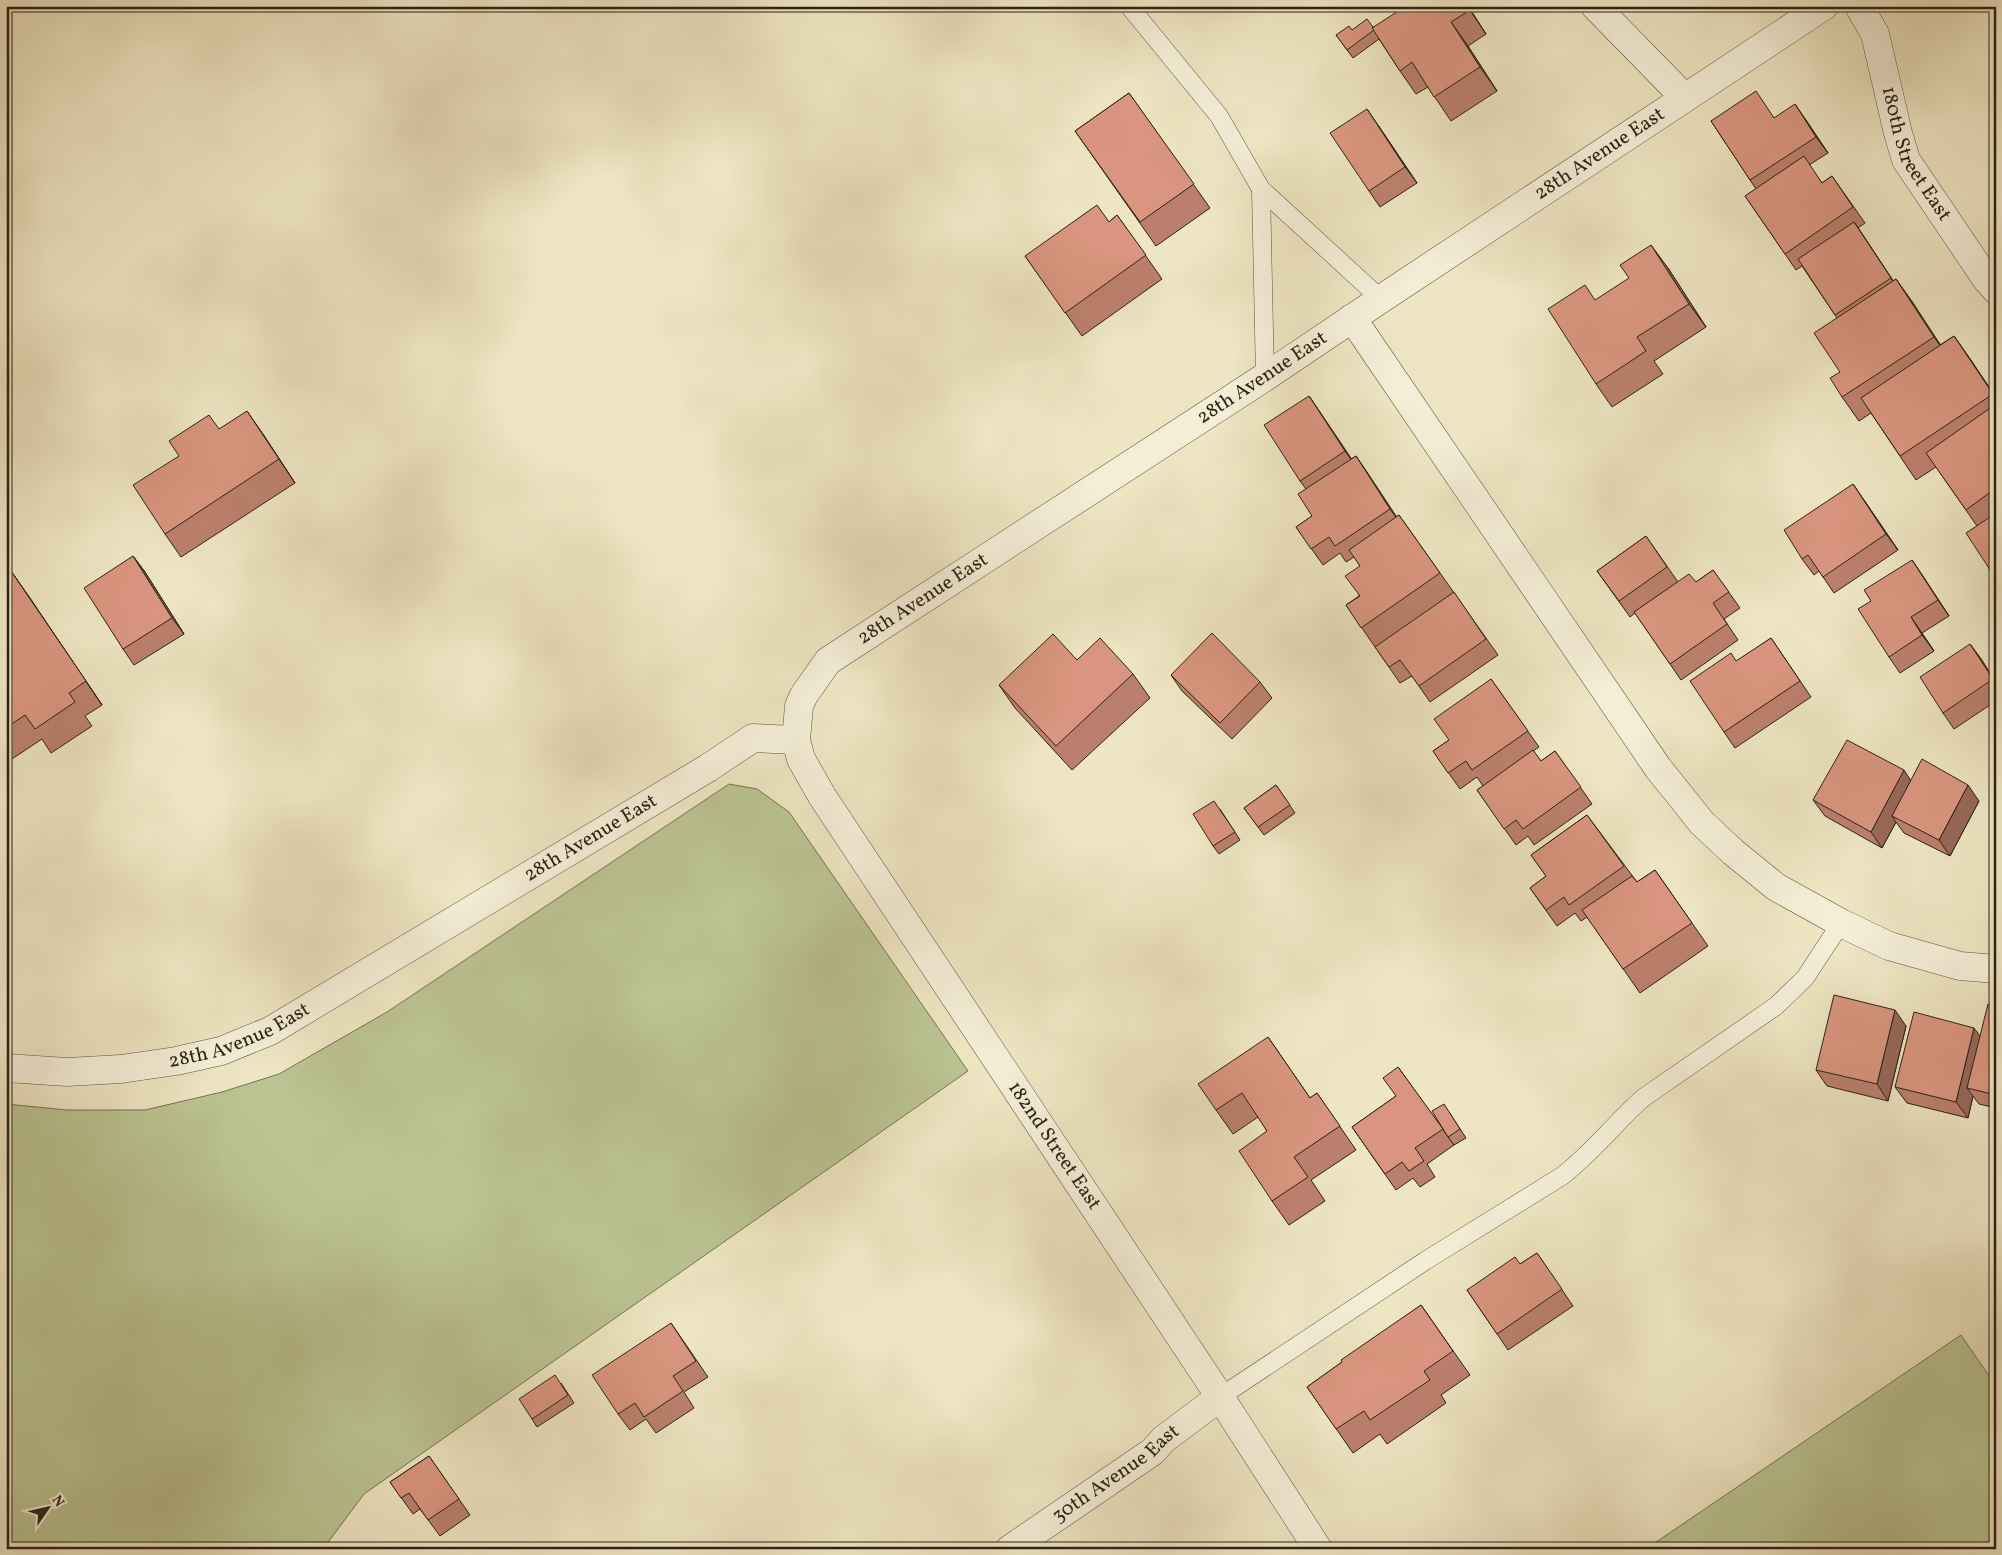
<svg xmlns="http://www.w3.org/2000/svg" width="2002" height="1555" viewBox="0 0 2002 1555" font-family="Vollkorn,serif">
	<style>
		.green { fill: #bbc392; stroke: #747254 }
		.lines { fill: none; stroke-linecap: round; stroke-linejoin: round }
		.lane-casing { stroke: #5c5341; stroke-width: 19 }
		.street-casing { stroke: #5c5341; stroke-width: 29 }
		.lane { stroke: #f4eed7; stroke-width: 18 }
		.street { stroke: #f4eed7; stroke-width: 28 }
		.wall { fill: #bb806d; stroke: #2c2216 }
		.shaded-wall { fill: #986859; stroke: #2c2216 }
		.building { fill: #d9957f; stroke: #2c2216 }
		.labels { text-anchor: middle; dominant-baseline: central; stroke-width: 4.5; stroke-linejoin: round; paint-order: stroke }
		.street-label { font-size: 20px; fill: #2c2216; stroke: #f4eed7 }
	</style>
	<rect width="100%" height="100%" fill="#eee5c2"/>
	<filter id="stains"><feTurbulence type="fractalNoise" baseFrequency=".004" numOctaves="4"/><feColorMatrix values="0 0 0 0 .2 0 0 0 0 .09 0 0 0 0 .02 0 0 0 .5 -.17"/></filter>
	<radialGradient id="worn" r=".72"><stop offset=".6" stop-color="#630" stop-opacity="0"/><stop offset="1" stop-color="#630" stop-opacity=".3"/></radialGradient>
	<!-- green -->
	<g class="green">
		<path d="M729,784L757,789L789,812L968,1071L364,1494L323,1549H6V1104L67,1110H145L222,1092L279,1074L387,1012Z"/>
		<path d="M1961,1335L1996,1386V1549H1646Z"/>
	</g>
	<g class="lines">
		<!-- lane casing -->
		<g class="lane-casing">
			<g id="lane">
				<path d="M1129,6L1219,116L1261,189L1381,299"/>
				<path d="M1261,189L1265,377"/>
				<path d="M1220,1397L1425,1261L1562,1176C1592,1153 1615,1123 1643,1098L1776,1006L1805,978L1841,923"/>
			</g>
		</g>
		<!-- street casing -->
		<g class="street-casing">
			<g id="street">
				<path d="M1595,6L1685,98"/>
				<path id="s1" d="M1859,6L1875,34L1898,133L1906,160L1987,280L1996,290"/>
				<path d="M1352,318L1658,768L1702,823L1733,852L1776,887L1841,923L1889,946L1960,966L1996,969"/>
				<path id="s2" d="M6,1068L67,1072L121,1069L176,1061L221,1051L270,1031L708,768L753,738L796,740"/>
				<path id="s3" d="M1010,1549L1152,1452L1164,1439L1220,1397"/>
				<path id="s4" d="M1318,1549L1220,1397L822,796L801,759L796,740L799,706L804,695L828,661L1265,377L1381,299L1824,6"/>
			</g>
		</g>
		<!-- lane -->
		<use href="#lane" class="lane"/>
		<!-- street -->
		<use href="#street" class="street"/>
	</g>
	<!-- wall -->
	<g class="wall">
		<path d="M1468,6L1486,34L1468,46L1497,91L1451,121L1428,87L1416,94L1400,71L1379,39L1353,58L1336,35Z"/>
		<path d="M1129,93L1210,208L1156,246L1075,131Z"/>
		<path d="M1774,118L1806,120L1828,153L1809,165L1822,183L1832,176L1865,223L1858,228L1893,281L1896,279L1913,303L1940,345L1954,336L1996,397V579L1977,526L1936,467L1916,480L1871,413L1859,421L1842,397L1840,372L1837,318L1802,266L1796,270L1745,196L1756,189L1711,121Z"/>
		<path d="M1378,125L1417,183L1380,207L1369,191Z"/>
		<path d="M1117,215L1162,279L1082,336L1025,256L1109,222Z"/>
		<path d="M1668,268L1706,327L1654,361L1663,374L1612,407L1596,384V300Z"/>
		<path d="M1309,396L1351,459L1356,456L1396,517L1399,515L1498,655L1430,702L1412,676L1400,683L1346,605L1359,596L1360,566L1354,557L1346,562L1340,553L1323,565L1296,527L1312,516L1306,489L1300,481Z"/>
		<path d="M219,429L263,434L295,483L181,557L165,534Z"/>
		<path d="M1864,500L1898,550L1834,593L1819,571L1814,575L1802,559Z"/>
		<path d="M1646,536L1678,582H1696L1713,570L1740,608L1724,619L1738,640L1681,680L1635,613L1630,617L1597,571Z"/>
		<path d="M133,556L145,572L184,634L134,665L123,649Z"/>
		<path d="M1912,560L1949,616L1922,633L1934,651L1900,673L1889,657L1871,601Z"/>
		<path d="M11,571L102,705L85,716L92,726L51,753L42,739L6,763V574Z"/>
		<path d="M1771,638L1811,697L1735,748L1724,732L1737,661Z"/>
		<path d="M1970,644L1996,682V701L1954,729L1943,713Z"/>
		<path d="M1133,674L1150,698L1072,770L1015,708L999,685Z"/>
		<path d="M1171,675L1260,682L1272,698L1232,739L1182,691Z"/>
		<path d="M1491,679L1539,747L1533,751L1541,761L1555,751L1592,804L1534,845L1528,836L1516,845L1477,790L1483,786L1477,777L1460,789L1433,751L1449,740Z"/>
		<path d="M1911,781L1979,801L1950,856L1904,833L1896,822L1882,848L1825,816L1813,800Z"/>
		<path d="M1276,785L1295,813L1264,835L1244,808Z"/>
		<path d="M6,796L12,804L6,809Z"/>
		<path d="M1220,809L1240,840L1219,854L1213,846Z"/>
		<path d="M1587,815L1637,882L1655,870L1708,946L1640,993L1587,917L1581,921L1575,913L1557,926L1530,888L1546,876L1531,855Z"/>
		<path d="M1996,1006V1108L1979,1104L1973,1096L1968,1118L1907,1103L1895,1087L1980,1036Z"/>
		<path d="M1906,1026L1888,1101L1827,1086L1816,1070Z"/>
		<path d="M1268,1037L1310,1098L1317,1093L1356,1150L1311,1180L1325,1201L1289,1225L1272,1201L1267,1131L1258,1117L1233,1134L1216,1110Z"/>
		<path d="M1398,1067L1454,1145L1427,1164L1435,1177L1420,1187L1413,1178L1396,1190L1352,1127L1396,1096Z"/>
		<path d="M1449,1112L1466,1138L1454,1145L1448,1137Z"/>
		<path d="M1537,1253L1573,1306L1508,1350L1467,1290L1520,1264Z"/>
		<path d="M1421,1305L1470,1375L1441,1395L1446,1403L1387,1444L1380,1434L1353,1453L1307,1387L1342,1362Z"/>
		<path d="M671,1323L708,1377L684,1392L694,1408L656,1433L646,1419L630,1430L618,1414Z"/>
		<path d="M561,1383L574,1403L537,1427L532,1419Z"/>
		<path d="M429,1456L470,1515L440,1536L420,1509L413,1514L390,1482Z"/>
	</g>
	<!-- shaded-wall -->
	<g class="shaded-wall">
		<path d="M1467,6H1468L1486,34Z"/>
		<path d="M1451,22L1468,46L1497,91L1480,67Z"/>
		<path d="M1795,104L1806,120L1828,153L1816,137Z"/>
		<path d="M1367,109L1378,125L1417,183L1405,167Z"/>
		<path d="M1854,222L1865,238L1902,294L1891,278Z"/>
		<path d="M1651,245L1668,268L1706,327L1689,304Z"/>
		<path d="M1896,279L1913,303L1951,361L1934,337Z"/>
		<path d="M1954,336L1971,360L1996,398Z"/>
		<path d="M1309,396L1320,412L1357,467L1345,451Z"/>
		<path d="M247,411L263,434L295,483Z"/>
		<path d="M1356,456L1367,472L1402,525L1390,509Z"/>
		<path d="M1853,484L1864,500L1898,550L1886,534Z"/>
		<path d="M133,556L145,572L184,634L172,618Z"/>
		<path d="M1912,560L1923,576L1949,616L1938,600Z"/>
		<path d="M11,571L28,595L102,705L86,681Z"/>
		<path d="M1911,617L1922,633L1934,651L1922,635Z"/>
		<path d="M1970,644L1982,660L1996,683Z"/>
		<path d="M1904,770L1915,787L1892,816L1896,822L1882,848L1871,832Z"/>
		<path d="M1968,785L1979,801L1950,856L1939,840Z"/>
		<path d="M1895,1010L1906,1026L1888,1101L1877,1084Z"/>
		<path d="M1974,1028L1986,1044L1967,1088L1973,1096L1968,1118L1956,1102Z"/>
	</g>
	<!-- building -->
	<g class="building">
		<path d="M1406,6H1467L1470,10L1451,22L1480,67L1434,97L1412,62L1400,71L1372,28Z"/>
		<path d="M1367,19L1373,27L1372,28L1374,30L1347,50L1336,35L1349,26L1352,30Z"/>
		<path d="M1756,91L1774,118L1795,104L1816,137L1750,180L1711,121Z"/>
		<path d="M1129,93L1194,184L1140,222L1075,131Z"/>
		<path d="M1367,109L1405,167L1369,191L1330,133Z"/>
		<path d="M1804,156L1822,183L1832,176L1853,207L1785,254L1745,196Z"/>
		<path d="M1097,205L1109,222L1117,215L1146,255L1065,313L1025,256Z"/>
		<path d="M1854,222L1891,278L1835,315L1798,259Z"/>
		<path d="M1651,245L1689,304L1637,337L1646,351L1596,384L1548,309L1585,285L1595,300L1629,278L1620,265Z"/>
		<path d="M1896,279L1934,337L1842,397L1830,378L1840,372L1814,333Z"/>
		<path d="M1954,336L1993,394L1900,456L1861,398Z"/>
		<path d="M1309,396L1345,451L1300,481L1264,425Z"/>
		<path d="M1996,404V488L1966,510L1926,453Z"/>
		<path d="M247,411L279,459L165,534L133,485L179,456L169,441L209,415L219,429Z"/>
		<path d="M1356,456L1390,509L1335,546L1329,537L1311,549L1296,527L1312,516L1298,494Z"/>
		<path d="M1853,484L1886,534L1823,577L1808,555L1802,559L1784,530Z"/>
		<path d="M1996,513V579L1966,533Z"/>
		<path d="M1399,515L1440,573L1361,628L1346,605L1360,596L1345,576L1360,566L1349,550Z"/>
		<path d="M1646,536L1667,567L1619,601L1597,571Z"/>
		<path d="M133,556L172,618L123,649L84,588Z"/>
		<path d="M1912,560L1938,600L1911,617L1922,635L1889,657L1858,609L1871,601L1864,590Z"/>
		<path d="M1713,570L1729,592L1713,603L1727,624L1670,664L1634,612L1689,574L1696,582Z"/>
		<path d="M11,571L86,681L69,693L75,702L35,729L25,715L6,728V574Z"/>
		<path d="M1454,592L1486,639L1419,686L1400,660L1389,667L1375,647Z"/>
		<path d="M1212,633L1260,682L1220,723L1171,675Z"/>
		<path d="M1053,634L1077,660L1100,638L1133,674L1056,746L999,685Z"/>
		<path d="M1771,638L1800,681L1724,732L1690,681L1731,653L1736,661Z"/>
		<path d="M1970,644L1993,679L1943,713L1920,677Z"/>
		<path d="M1491,679L1528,731L1472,770L1466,761L1448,773L1433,751L1449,740L1434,719Z"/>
		<path d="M1847,740L1904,770L1871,832L1813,800Z"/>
		<path d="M1533,750L1541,761L1555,751L1581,787L1523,829L1516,820L1504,829L1477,790Z"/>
		<path d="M1922,759L1968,785L1939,840L1892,816Z"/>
		<path d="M1276,785L1290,805L1258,827L1244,808Z"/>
		<path d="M1995,785H1996V806Z"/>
		<path d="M1214,801L1235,832L1213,846L1193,814Z"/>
		<path d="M1587,815L1624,866L1569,905L1564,897L1546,910L1530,888L1546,876L1531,855Z"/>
		<path d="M1655,870L1692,923L1623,969L1582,910L1632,876L1637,882Z"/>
		<path d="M1834,995L1895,1010L1877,1084L1816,1070Z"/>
		<path d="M1988,1004L1996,1006V1095L1967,1088Z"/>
		<path d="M1914,1012L1974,1028L1956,1102L1895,1087Z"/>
		<path d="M1268,1037L1310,1098L1317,1093L1340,1126L1294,1157L1308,1177L1272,1201L1239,1151L1267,1131L1242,1093L1216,1110L1198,1084Z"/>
		<path d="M1398,1067L1443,1129L1415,1148L1424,1161L1409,1171L1402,1162L1385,1174L1352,1127L1396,1096L1383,1078Z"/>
		<path d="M1444,1104L1460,1129L1448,1137L1432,1111Z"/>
		<path d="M1537,1253L1562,1289L1497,1334L1467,1290L1515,1257L1520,1264Z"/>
		<path d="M1421,1305L1453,1351L1424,1371L1430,1380L1370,1420L1364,1411L1336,1429L1307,1387L1342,1362L1341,1360Z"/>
		<path d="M671,1323L696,1361L673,1376L683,1391L644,1417L635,1403L618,1414L592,1375Z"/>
		<path d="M555,1375L568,1395L532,1419L519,1399Z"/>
		<path d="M429,1456L459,1499L428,1520L409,1493L401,1498L390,1482Z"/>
	</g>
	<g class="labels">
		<!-- street labels -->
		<g class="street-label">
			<text stroke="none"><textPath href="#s1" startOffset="160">180th Street East</textPath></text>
			<text stroke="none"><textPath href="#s4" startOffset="1975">28th Avenue East</textPath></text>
			<text stroke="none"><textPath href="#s4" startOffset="1570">28th Avenue East</textPath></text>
			<text stroke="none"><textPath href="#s4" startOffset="1165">28th Avenue East</textPath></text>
			<text stroke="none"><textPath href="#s2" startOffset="644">28th Avenue East</textPath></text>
			<text stroke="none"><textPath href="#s2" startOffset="239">28th Avenue East</textPath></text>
			<text transform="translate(1054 1146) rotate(56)">182nd Street East</text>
			<text stroke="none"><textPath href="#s3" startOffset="130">30th Avenue East</textPath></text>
		</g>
	</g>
	<!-- margin -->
	<rect width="2002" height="1555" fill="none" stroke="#eee5c2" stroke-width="25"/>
	<rect x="8" y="8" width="1987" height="1540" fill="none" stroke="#2c2216" stroke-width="2.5"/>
	<rect x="12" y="12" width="1977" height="1530" fill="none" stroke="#2c2216"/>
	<!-- north arrow -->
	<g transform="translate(48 1508) rotate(56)" stroke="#f4eed7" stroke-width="4" paint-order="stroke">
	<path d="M0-4L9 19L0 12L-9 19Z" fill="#2c2216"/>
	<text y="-8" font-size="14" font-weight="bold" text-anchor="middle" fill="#2c2216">N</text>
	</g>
	<rect width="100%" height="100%" filter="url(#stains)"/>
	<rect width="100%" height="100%" fill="url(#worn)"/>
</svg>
